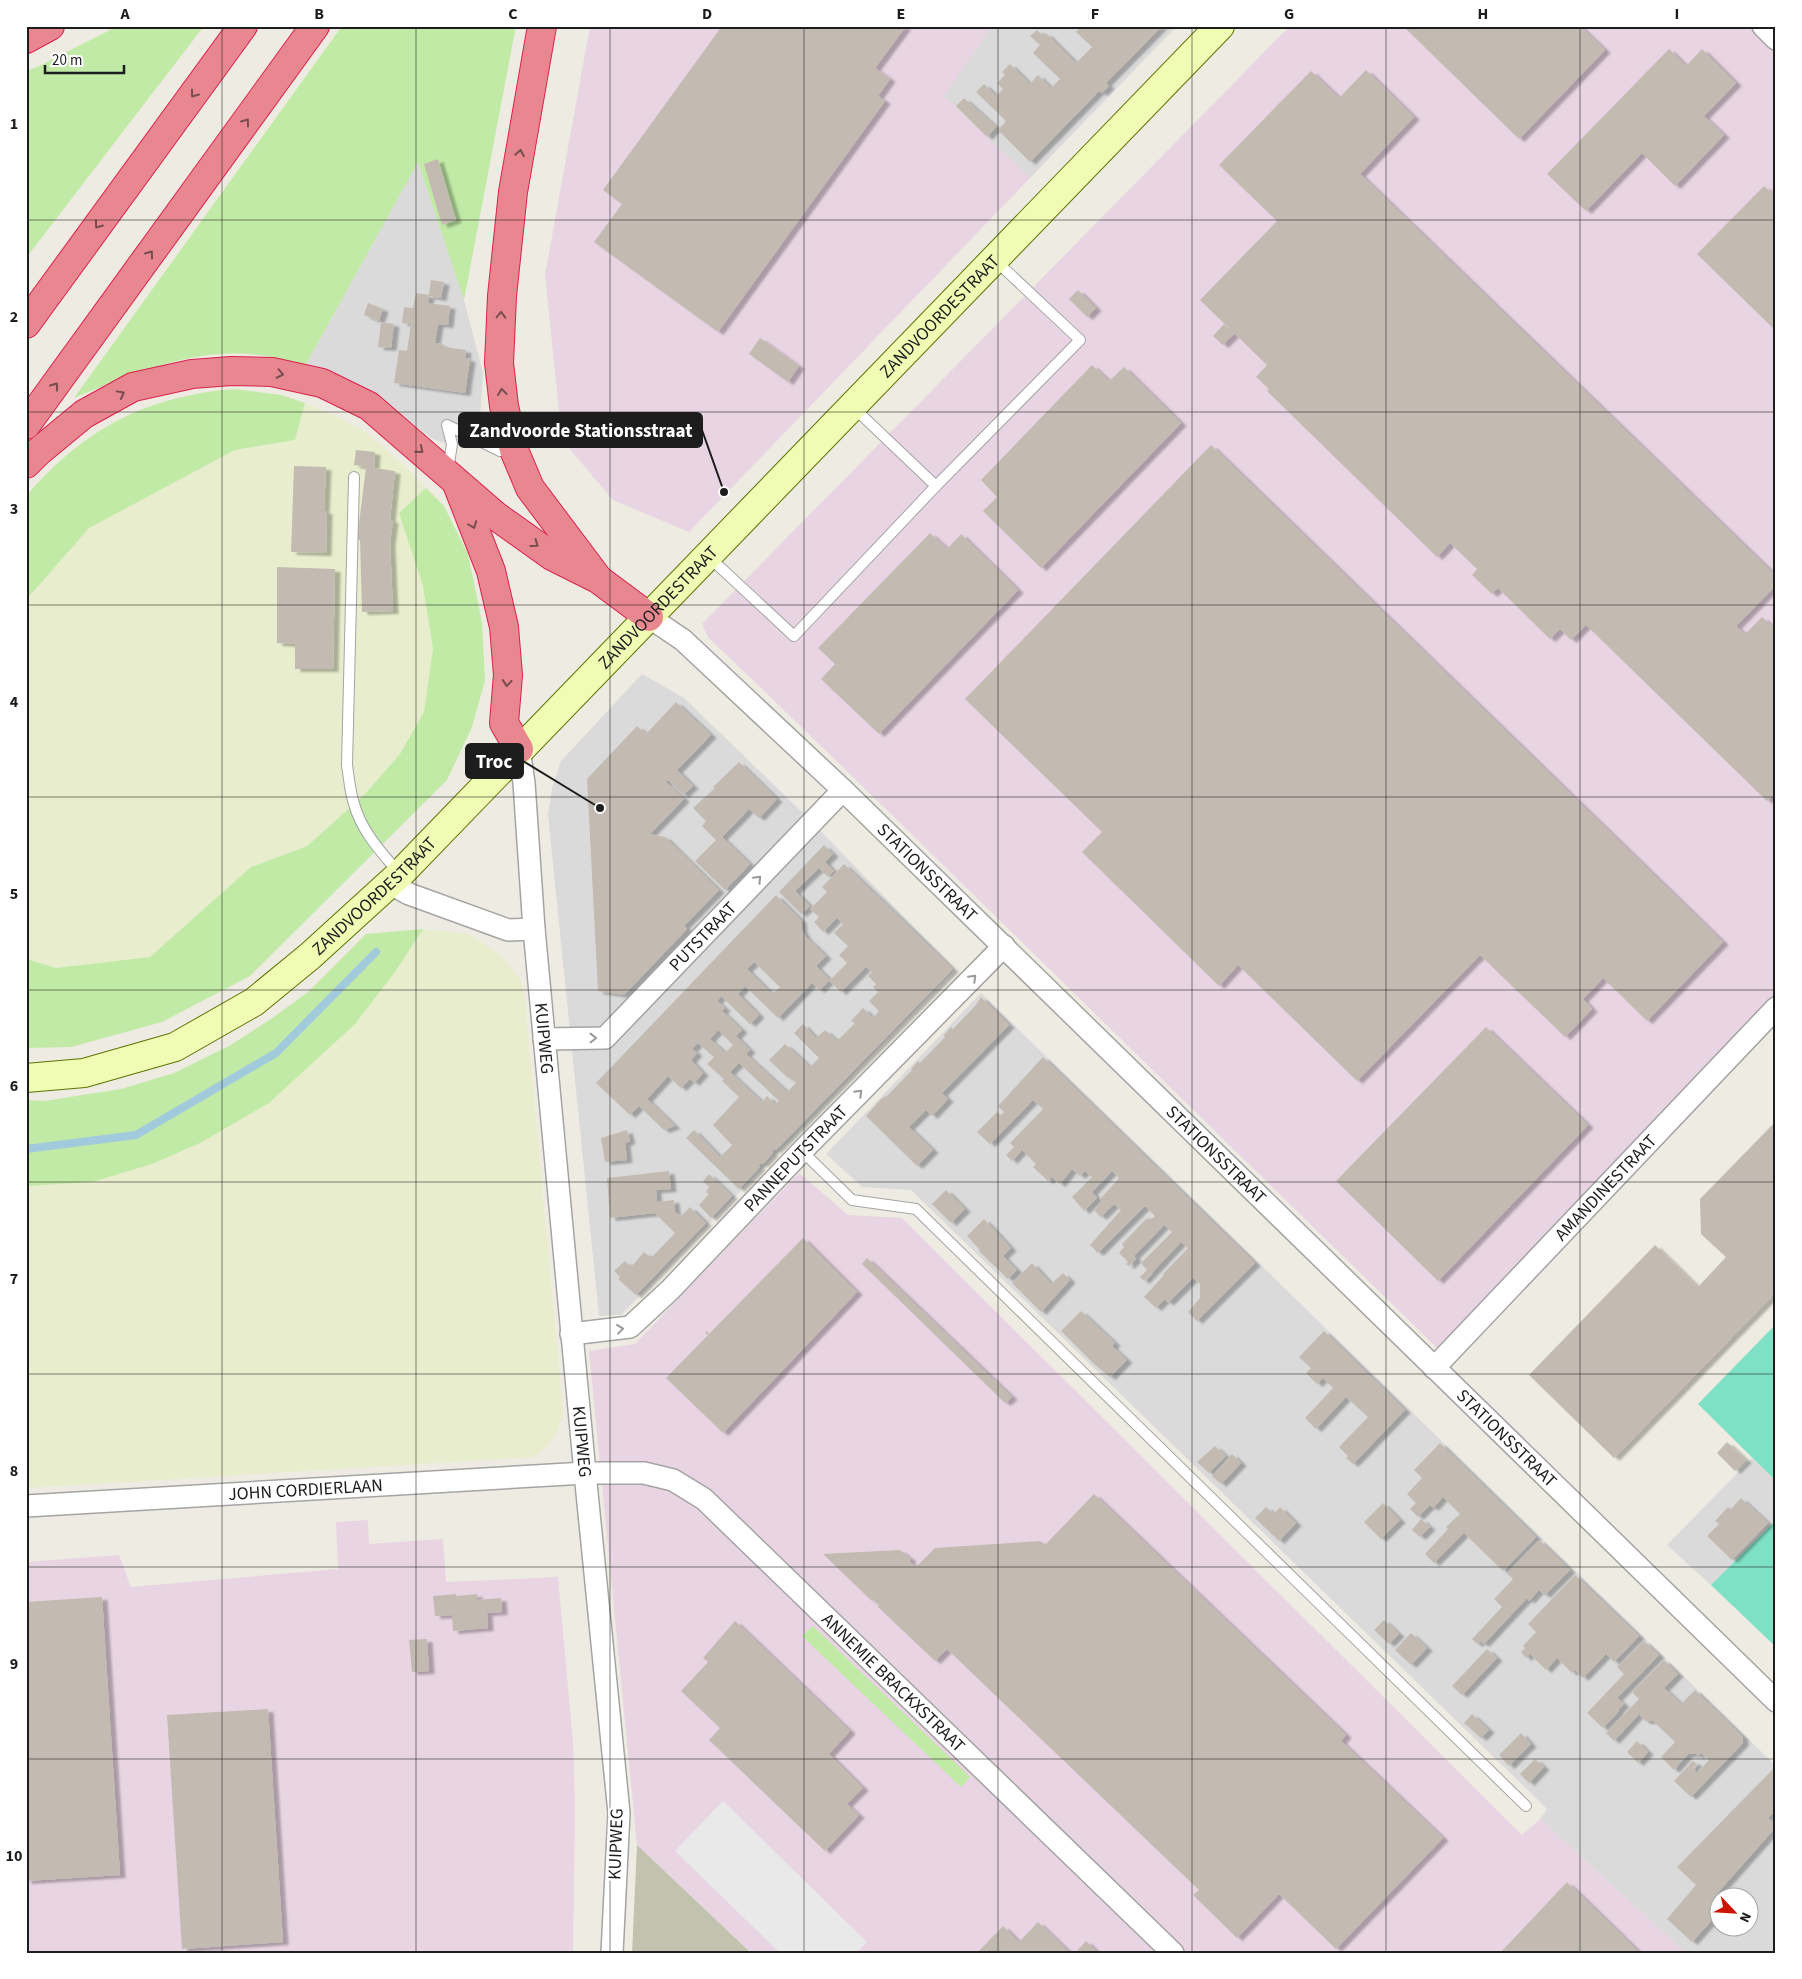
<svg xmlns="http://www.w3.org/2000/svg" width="1802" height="1979" viewBox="0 0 1802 1979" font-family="'Source Sans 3',sans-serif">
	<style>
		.residential { fill: #dbdada; fill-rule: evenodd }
		.industrial { fill: #e8d4e2 }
		.construction { fill: #c1c3ae }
		.farmland { fill: #e8eecd }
		.grass { fill: #c1eaa6 }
		.pitch { fill: #7ee0c4 }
		.parking { fill: #e9e9e9 }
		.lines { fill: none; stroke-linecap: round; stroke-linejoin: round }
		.stream { stroke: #a1cadd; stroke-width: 8 }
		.building { fill: #c3bbb2; fill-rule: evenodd; filter: url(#shadow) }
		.lane-casing { stroke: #a4a4a4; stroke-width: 12 }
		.street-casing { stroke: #a4a4a4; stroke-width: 24 }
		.secondary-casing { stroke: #5d7502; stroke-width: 30 }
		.highway-casing { stroke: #dc204d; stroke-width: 30 }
		.lane { stroke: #fff; stroke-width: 10 }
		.street { stroke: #fff; stroke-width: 21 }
		.secondary { stroke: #f0fbb4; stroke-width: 28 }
		.highway { stroke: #e88790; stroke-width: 28 }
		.oneway { stroke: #784d51 }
		.oneway2 { stroke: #999 }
		.grid { fill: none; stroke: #1d1d1d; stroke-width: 1; stroke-opacity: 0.55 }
		.labels { text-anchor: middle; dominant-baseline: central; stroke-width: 5; stroke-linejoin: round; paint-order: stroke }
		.street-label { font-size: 18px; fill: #1d1d1d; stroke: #fff }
		.leader { fill: none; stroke: #1d1d1d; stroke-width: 2 }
		.callout-dot { fill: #1d1d1d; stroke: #fff; stroke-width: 2 }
		.callout { fill: #1d1d1d; stroke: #1d1d1d; stroke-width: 2 }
		.callout-label { font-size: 19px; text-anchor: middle; font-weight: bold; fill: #fff }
		.neatline { fill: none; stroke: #1d1d1d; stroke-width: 2 }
		.grid-label { font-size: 16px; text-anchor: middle; font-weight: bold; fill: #1d1d1d }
	</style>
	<defs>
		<filter id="shadow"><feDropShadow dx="5.5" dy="3" stdDeviation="1" flood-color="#0004"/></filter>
	</defs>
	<rect width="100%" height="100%" fill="#eeece2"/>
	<!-- residential -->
	<g class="residential">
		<path d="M992,26H1177L1030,178L943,96Z"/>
		<path d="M418,161L464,300L483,373L480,417L478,428L475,435L458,445L446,444L433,439L391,407L305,366Z"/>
		<path d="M642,674L684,698L802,812L955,969L621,1315L599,1316L548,815L552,788L561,761Z"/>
		<path d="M981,993L1776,1766V1953H1686L1540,1819L1547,1809L911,1190L862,1187L826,1154ZM1720,1896H1750V1926H1720Z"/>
		<path d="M1752,1458L1776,1481V1520L1711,1585L1667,1545Z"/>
	</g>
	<!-- industrial -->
	<g class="industrial">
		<path d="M590,26H992L944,96L1030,178L689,532L613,500L562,440L545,275Z"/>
		<path d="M1290,26H1776V994L1438,1349L851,775L708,637L702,624Z"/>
		<path d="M799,1173L848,1215L902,1218L1522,1835L1540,1819L1686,1953H751L637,1845L589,1351L635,1344Z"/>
		<path d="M368,1520L369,1544L443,1539L446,1582L558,1577L573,1742L575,1807L573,1953H26V1562L119,1555L131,1587L338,1569L336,1522Z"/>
	</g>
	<!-- construction -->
	<path class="construction" d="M637,1845L751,1953H632Z"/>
	<!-- farmland -->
	<g class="farmland">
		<path d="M305,403L336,416L364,431L406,467L426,488L399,513L423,586L433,649L424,712L400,754L364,795L306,846L251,867L150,957L56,968L26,959V600L89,528L235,450L295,440Z"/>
		<path d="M423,929L469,934L502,956L521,980L525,1001L563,1413L557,1432L548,1445L534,1457L26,1488V1186L92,1182L395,972Z"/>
	</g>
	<!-- grass -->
	<g class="grass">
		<path d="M118,26H204L26,258V71L37,67Z"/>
		<path d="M342,26H516L464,300L418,162L305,366C286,361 268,355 248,354C187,350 129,375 74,398Z"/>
		<path d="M235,389L281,395L305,403L295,440L235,450L89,528L26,600V496C84,429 145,396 235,389Z"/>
		<path d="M426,488L444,506L468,554L482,622L485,680L472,727L447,780L250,976L162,1022L71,1047L26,1048V959L56,968L150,957L251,867L307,846L364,795L400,754L424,712L433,649L423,586L399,513Z"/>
		<path d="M423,929L395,972L355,1024L269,1103L200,1143L152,1164L92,1182L26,1186V1100L44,1101L121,1089L174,1073L229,1046L271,1019L308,992L366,934Z"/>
		<path d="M813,1626L970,1777L961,1787L802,1636Z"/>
	</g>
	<!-- pitch -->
	<g class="pitch">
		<path d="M1776,1324V1481L1698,1404Z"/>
		<path d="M1776,1520V1647L1711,1585Z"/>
	</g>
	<!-- parking -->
	<path class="parking" d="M723,1801L867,1942L856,1953H780L675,1851Z"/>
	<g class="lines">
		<!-- stream -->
		<path class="stream" d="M26,1149L136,1135L276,1053L376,952"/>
	</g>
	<!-- building -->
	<g class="building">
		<path d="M722,26H906L875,68L890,79L878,96L885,101L718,332L594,242L622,204L603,190Z"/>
		<path d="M1081,26H1162L1106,83L1109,86L1102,93L1099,91L1030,162L998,130L1006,121L976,92L984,84L996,96L1003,89L997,83L1005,75L1002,72L1010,64L1030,84L1038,75L1051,88L1060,79L1033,53L1040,45L1030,36L1037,30L1043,36L1046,33L1076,63L1092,47L1076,32Z"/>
		<path d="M1403,26H1580L1605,50L1519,139Z"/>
		<path d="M1669,49L1686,66L1702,49L1736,83L1704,116L1724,135L1675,186L1642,153L1586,211L1547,174Z"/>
		<path d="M1366,70L1414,117L1360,174L1776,576V585L1736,626L1745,634L1762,617L1776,630V793L1775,792L1767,801L1586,625L1571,640L1560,629L1550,639L1498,588L1492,594L1472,575L1477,569L1450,543L1437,557L1267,391L1269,389L1256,377L1267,365L1200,300L1277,221L1219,165L1311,71L1339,98Z"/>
		<path d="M964,98L996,127L987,137L956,106Z"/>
		<path d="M438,159L456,220L442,225L424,164Z"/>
		<path d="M1764,186L1776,197V331L1697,254Z"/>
		<path d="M431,280L444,282L441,298L429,296L428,303L450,306L448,325L438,324L435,343L445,345L444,347L466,350L465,358L470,359L465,393L394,383L399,350L407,351L411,324L402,323L404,307L413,308L416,293L429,295Z"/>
		<path d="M1078,290L1096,308L1087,317L1069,299Z"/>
		<path d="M368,303L383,309L379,321L364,315Z"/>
		<path d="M381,322L394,324L391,348L378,347Z"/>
		<path d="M1224,324L1234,334L1223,345L1213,336Z"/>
		<path d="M760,338L799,366L788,382L749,354Z"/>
		<path d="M1092,365L1109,381L1124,367L1181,423L1041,568L983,511L997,497L981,480Z"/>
		<path d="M1211,445L1723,942L1647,1021L1603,978L1583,999L1592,1009L1565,1037L1480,955L1357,1081L1238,965L1219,986L1082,852L1102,832L965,699Z"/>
		<path d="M356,450L375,452L374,468L395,471L390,520H393L390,543L393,611L362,612L360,540H357L366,467L354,465Z"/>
		<path d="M294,466L326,467L324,511H327L326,553L291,552Z"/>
		<path d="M930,533L947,549L961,534L1018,590L879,734L821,679L835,664L818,648Z"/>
		<path d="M277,567L335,569L333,669H295V644L277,643Z"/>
		<path d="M676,702L711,735L677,770L693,786L683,795L668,780L666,782L684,799L650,834L665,837L719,890L684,926L687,929L624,995L598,991L587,779L637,726L646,734Z"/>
		<path d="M739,762L777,799L759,818L749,809L722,837L750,864L725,890L695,861L716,840L702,826L706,821L693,808L715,788L713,787Z"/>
		<path d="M824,845L833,854L825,862L834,871L828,877L819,868L795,891L810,906L801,914L779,892Z"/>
		<path d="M844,864L953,969L776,1150L775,1149L771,1152L773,1153L763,1164L761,1163L758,1166L760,1167L739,1189L686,1138L694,1130L720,1157L732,1145L713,1125L739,1097L722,1081L724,1079L707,1064L714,1057L698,1043L692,1049L697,1053L691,1060L703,1073L694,1083L690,1079L681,1088L668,1076L647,1099L675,1126L664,1130L639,1106L630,1115L596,1083L776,895L801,920L802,930L806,937L826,956L816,966L830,980L847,963L839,955L848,946L834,933L843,924L837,918L823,932L814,922L819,917L810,909L827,892L822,887ZM754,962L780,987L772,994L747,969ZM866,967L872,972L868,976L876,984L873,987L878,992L869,1001L879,1011L873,1018L863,1008L851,1021L855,1023L837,1041L825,1030L816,1038L803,1024L794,1033L819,1058L810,1067L785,1044L769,1060L788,1078L790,1077L796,1083L787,1092L746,1054L750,1050L736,1036L742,1030L722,1011L725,1008L717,1001L721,996L750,1024L759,1015L738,994L745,986L778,1018L812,983L819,990L829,981L841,992ZM718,1030L733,1045L725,1053L710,1039ZM739,1063L779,1101L775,1104L767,1096L762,1102L730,1072Z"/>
		<path d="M981,997L1009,1025L942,1093L948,1099L932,1116L926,1110L909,1127L933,1150L917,1166L866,1116L880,1100L885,1096L886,1097L912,1070L911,1069L918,1061L920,1063L945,1037L944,1035L951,1027L953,1029L976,1005Z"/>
		<path d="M1486,1027L1588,1125L1438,1281L1336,1181Z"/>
		<path d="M1043,1057L1255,1263L1197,1321L1188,1312L1200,1298V1284L1193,1278L1168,1303L1165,1299L1156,1308L1144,1297L1164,1275L1163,1274L1188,1248L1181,1242L1144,1281L1140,1277L1147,1270L1141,1263L1172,1232L1164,1225L1134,1256L1136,1259L1129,1266L1126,1264L1128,1262L1119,1253L1124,1247L1122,1244L1146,1219L1153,1218L1155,1216L1145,1206L1098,1253L1090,1245L1121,1210L1114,1204L1101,1217L1094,1210L1102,1201L1100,1199L1119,1178L1112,1171L1092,1192L1097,1198L1084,1211L1072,1197L1092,1177L1085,1171L1080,1176L1072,1169L1060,1184L1052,1177L1048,1181L1033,1167L1036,1164L1022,1150L1012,1161L1006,1155L1014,1147L1010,1143L1043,1109L1033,1100L990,1144L977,1132L997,1112L1001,1115L1004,1112L998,1106Z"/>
		<path d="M1776,1121V1292L1614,1458L1529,1375L1655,1245L1698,1287L1726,1257L1701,1234L1700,1199Z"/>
		<path d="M627,1130L630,1141L625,1143L627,1160L605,1162L601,1138Z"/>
		<path d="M669,1171L671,1189L656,1190L657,1202L674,1200L675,1212L681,1216L690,1207L706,1223L636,1295L618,1279L620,1277L614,1271L625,1261L631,1267L644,1252L651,1258L675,1233L655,1213L610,1218L607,1178Z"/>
		<path d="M709,1174L732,1196L711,1218L699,1205L709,1194L706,1192L709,1187L703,1181Z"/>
		<path d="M946,1190L965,1209L951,1223L932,1204Z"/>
		<path d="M984,1219L1011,1248L1003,1256L1017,1270L1008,1279L979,1251L980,1250L967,1236Z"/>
		<path d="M803,1238L857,1292L723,1433L666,1378L708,1335L705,1333L707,1331L709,1334Z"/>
		<path d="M867,1258L1012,1397L1005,1403L862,1264Z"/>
		<path d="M1032,1263L1051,1284L1063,1273L1070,1280L1041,1312L1012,1283Z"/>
		<path d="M1081,1311L1115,1343L1112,1346L1127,1360L1110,1377L1094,1364L1061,1331Z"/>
		<path d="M1324,1331L1405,1410L1353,1464L1346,1458L1348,1456L1339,1447L1368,1417L1346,1397L1316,1429L1305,1418L1333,1388L1323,1378L1317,1384L1306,1373L1311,1368L1299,1357Z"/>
		<path d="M1727,1442L1746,1460L1735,1471L1717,1453Z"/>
		<path d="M1440,1443L1536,1537L1503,1571L1464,1533L1434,1563L1425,1554L1448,1529L1446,1527L1460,1514L1443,1497L1433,1508L1430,1505L1418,1517L1410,1509L1416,1503L1407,1494L1422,1478L1414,1470Z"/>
		<path d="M1215,1446L1226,1456L1209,1473L1197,1462Z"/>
		<path d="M1232,1454L1241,1463L1221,1484L1212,1476Z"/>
		<path d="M1094,1494L1346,1735L1341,1741L1443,1838L1336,1949L1279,1894L1237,1938L1193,1895L1199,1890L947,1649L935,1661L878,1607L879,1605L873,1600L872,1601L823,1554L900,1550L911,1559L909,1561L916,1567L935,1548L1040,1541L1045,1545Z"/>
		<path d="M1741,1498L1768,1523L1732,1560L1707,1536L1719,1524L1715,1521L1728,1507L1731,1509Z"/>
		<path d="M1383,1503L1400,1520L1381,1539L1364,1522Z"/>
		<path d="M1266,1507L1274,1514L1280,1507L1296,1523L1279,1541L1255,1518Z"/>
		<path d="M1421,1519L1430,1527L1420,1537L1412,1530Z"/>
		<path d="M1539,1540L1570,1570L1545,1595L1539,1590L1529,1601L1527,1598L1484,1644L1480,1641L1477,1644L1472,1639L1502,1607L1494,1599L1513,1579L1507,1573Z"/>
		<path d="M1575,1575L1639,1636L1614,1662L1606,1654L1583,1678L1575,1670L1572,1673L1557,1658L1546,1670L1530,1654L1526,1658L1521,1652L1525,1648L1523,1646L1536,1632L1528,1624Z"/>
		<path d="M456,1594V1596L477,1594V1600L501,1598L502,1612L487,1613L488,1628L453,1631L452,1615L435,1616L433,1596Z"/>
		<path d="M102,1597L120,1875L26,1881V1602Z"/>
		<path d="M1384,1620L1399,1634L1389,1644L1374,1630Z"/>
		<path d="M735,1621L850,1731L829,1754L863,1788L847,1804L859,1815L825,1851L709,1740L720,1728L681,1691L708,1662L703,1658Z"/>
		<path d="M1411,1633L1427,1648L1411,1665L1395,1650Z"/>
		<path d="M427,1639L429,1671L412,1672L409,1640Z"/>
		<path d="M1644,1641L1659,1655L1617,1698L1624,1704L1618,1710L1619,1711L1603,1728L1587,1713L1624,1674L1617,1667Z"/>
		<path d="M1487,1649L1497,1658L1462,1695L1452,1686Z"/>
		<path d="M1664,1660L1678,1674L1664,1688L1681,1704L1695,1690L1743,1737V1743L1691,1797L1674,1781L1693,1761L1697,1764L1693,1768L1697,1773L1709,1760L1701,1753L1698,1756L1696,1754H1688L1674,1770L1661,1757L1675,1742L1653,1721H1645L1639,1714L1614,1741L1606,1733L1639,1699L1632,1692Z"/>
		<path d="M268,1709L283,1942L182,1949L167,1715Z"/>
		<path d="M1472,1714L1489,1730L1481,1738L1464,1723Z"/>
		<path d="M1521,1733L1531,1744L1509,1766L1499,1755Z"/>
		<path d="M1637,1741L1648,1752L1638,1763L1627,1752Z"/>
		<path d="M1535,1759L1544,1767L1529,1783L1520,1774Z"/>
		<path d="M1774,1768L1776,1770V1810L1768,1818L1776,1825V1827L1713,1898L1720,1904V1911L1692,1942L1667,1919L1696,1885L1677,1867Z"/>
		<path d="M1567,1882L1640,1953H1500Z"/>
		<path d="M1038,1922L1070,1953H977L1003,1926L1019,1942Z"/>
		<path d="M1086,1941L1098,1953H1075Z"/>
	</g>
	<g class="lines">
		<!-- lane casing -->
		<g class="lane-casing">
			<g id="lane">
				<path d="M448,470L452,444L447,425L500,451L513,450"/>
				<path d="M354,477L347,765C349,778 350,792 354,804C362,832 381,852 399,873"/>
				<path d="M936,486L1080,340L995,260"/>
				<path d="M709,557L794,636L936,486L853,407"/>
				<path d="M802,1151L852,1200L916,1209L1526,1806"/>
			</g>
		</g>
		<!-- street casing -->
		<g class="street-casing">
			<g id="street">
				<path d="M1763,26L1776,39"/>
				<path id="s1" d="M649,617L683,640L843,790L1776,1701"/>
				<path d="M519,749L524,783L534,929"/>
				<path id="s2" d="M389,883L409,894L508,930L534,929L585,1473L619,1813L612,1953"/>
				<path id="s3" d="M544,1039L605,1038L843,790"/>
				<path id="s4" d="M571,1334L630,1327L670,1290L802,1151L1004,946"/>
				<path id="s5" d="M1434,1368L1776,1008"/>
				<path id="s6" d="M26,1506L585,1473H644L673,1480L704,1499L1173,1953"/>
			</g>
		</g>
		<!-- secondary casing -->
		<g class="secondary-casing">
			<g id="secondary">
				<path id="s7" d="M26,1078L84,1073L175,1047L254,1002L310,956L400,874L1220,26"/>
			</g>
		</g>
		<!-- highway casing -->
		<g class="highway-casing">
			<g id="highway">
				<path d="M542,26L513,192L502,296L499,363L504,406L514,450L530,488L596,576"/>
				<path d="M26,39L50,26"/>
				<path d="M26,324L243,26"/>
				<path d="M26,425L315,26"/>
				<path d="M26,464L38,452L84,414L133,387L192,374L231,371L272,372L322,383L369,406L496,516L552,556L598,579L649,617"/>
				<path d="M457,484L491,571L504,627L508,675L504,723L519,749"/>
			</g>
		</g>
		<!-- lane -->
		<use href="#lane" class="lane"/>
		<!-- street -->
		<use href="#street" class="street"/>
		<!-- secondary -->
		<use href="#secondary" class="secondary"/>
		<!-- highway -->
		<use href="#highway" class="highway"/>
	</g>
	<!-- one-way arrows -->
	<defs><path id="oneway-chevron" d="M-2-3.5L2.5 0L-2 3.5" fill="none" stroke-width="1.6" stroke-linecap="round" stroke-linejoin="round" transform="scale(1.25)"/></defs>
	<g class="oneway">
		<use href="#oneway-chevron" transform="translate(194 94) rotate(126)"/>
		<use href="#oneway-chevron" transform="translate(246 122) rotate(-54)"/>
		<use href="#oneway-chevron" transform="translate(520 153) rotate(-80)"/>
		<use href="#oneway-chevron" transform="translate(98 225) rotate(126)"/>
		<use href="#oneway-chevron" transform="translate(150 254) rotate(-54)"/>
		<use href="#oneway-chevron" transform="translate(501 315) rotate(-88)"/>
		<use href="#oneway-chevron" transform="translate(280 374) rotate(12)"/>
		<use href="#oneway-chevron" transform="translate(55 386) rotate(-54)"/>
		<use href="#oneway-chevron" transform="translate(502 392) rotate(-96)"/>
		<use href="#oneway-chevron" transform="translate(121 394) rotate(-29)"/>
		<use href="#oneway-chevron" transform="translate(420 450) rotate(40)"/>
		<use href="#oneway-chevron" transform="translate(473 525) rotate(69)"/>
		<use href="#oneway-chevron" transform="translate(535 544) rotate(36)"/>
		<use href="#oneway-chevron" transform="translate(507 683) rotate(95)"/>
	</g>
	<g class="oneway2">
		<use href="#oneway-chevron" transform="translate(758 879) rotate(-46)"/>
		<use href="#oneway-chevron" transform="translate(973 978) rotate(-45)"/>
		<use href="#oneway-chevron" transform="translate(593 1038) rotate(-1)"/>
		<use href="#oneway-chevron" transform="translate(859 1093) rotate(-45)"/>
		<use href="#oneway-chevron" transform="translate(620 1329) rotate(-7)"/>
	</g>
	<!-- grid -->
	<path class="grid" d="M222,26V1953M416,26V1953M610,26V1953M804,26V1953M998,26V1953M1192,26V1953M1386,26V1953M1580,26V1953M26,220H1776M26,412H1776M26,605H1776M26,797H1776M26,990H1776M26,1182H1776M26,1374H1776M26,1567H1776M26,1759H1776"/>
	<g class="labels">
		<!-- street labels -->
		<g class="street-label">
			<text stroke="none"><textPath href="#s7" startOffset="1214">ZANDVOORDESTRAAT</textPath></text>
			<text stroke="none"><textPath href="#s7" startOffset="809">ZANDVOORDESTRAAT</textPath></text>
			<text stroke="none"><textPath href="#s1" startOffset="378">STATIONSSTRAAT</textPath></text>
			<text stroke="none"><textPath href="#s7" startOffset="404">ZANDVOORDESTRAAT</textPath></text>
			<text stroke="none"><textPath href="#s3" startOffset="202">PUTSTRAAT</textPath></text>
			<text stroke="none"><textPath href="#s2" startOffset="264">KUIPWEG</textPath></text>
			<text stroke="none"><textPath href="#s1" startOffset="782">STATIONSSTRAAT</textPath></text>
			<text stroke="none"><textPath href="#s4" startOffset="296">PANNEPUTSTRAAT</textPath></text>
			<text stroke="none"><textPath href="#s5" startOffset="249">AMANDINESTRAAT</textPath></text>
			<text stroke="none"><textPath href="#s1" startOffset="1188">STATIONSSTRAAT</textPath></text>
			<text stroke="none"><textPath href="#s2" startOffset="669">KUIPWEG</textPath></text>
			<text stroke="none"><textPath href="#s6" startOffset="280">JOHN CORDIERLAAN</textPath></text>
			<text stroke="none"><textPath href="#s6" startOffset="949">ANNEMIE BRACKXSTRAAT</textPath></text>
			<text transform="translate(616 1844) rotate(-88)">KUIPWEG</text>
		</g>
	</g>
	<!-- callouts -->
	<path class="leader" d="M724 492L702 430M600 808L523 761"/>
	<g class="callout-dot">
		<circle cx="724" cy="492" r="5"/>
		<circle cx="600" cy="808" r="5"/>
	</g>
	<g class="callout">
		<rect x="459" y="413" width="243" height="34" rx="5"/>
		<rect x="466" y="744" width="57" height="34" rx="5"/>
	</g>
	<g class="callout-label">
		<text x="581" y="437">Zandvoorde Stationsstraat</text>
		<text x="494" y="768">Troc</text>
	</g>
	<!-- border -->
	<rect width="1802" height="1979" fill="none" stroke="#ffffff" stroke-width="55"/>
	<!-- north arrow -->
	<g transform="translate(1734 1912) rotate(115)"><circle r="24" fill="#ffffff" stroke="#a5a5a5"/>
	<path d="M0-4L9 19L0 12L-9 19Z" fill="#ca1500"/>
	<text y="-8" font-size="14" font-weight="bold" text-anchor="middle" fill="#1d1d1d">N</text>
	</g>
	<!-- scale -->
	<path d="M45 65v8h79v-8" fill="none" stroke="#1d1d1d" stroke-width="2.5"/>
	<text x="52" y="65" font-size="15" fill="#1d1d1d" stroke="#ffffff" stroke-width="4" paint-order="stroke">20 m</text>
	<rect x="28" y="28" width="1746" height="1924" class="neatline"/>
	<g class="grid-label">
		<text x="125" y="19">A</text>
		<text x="319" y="19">B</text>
		<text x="513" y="19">C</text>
		<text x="707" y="19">D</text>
		<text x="901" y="19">E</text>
		<text x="1095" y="19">F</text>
		<text x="1289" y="19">G</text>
		<text x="1483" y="19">H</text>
		<text x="1677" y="19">I</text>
		<text x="14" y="129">1</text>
		<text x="14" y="322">2</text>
		<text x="14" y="514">3</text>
		<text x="14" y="707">4</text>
		<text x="14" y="899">5</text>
		<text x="14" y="1091">6</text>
		<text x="14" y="1284">7</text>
		<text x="14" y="1476">8</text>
		<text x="14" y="1669">9</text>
		<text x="14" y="1861">10</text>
	</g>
</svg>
